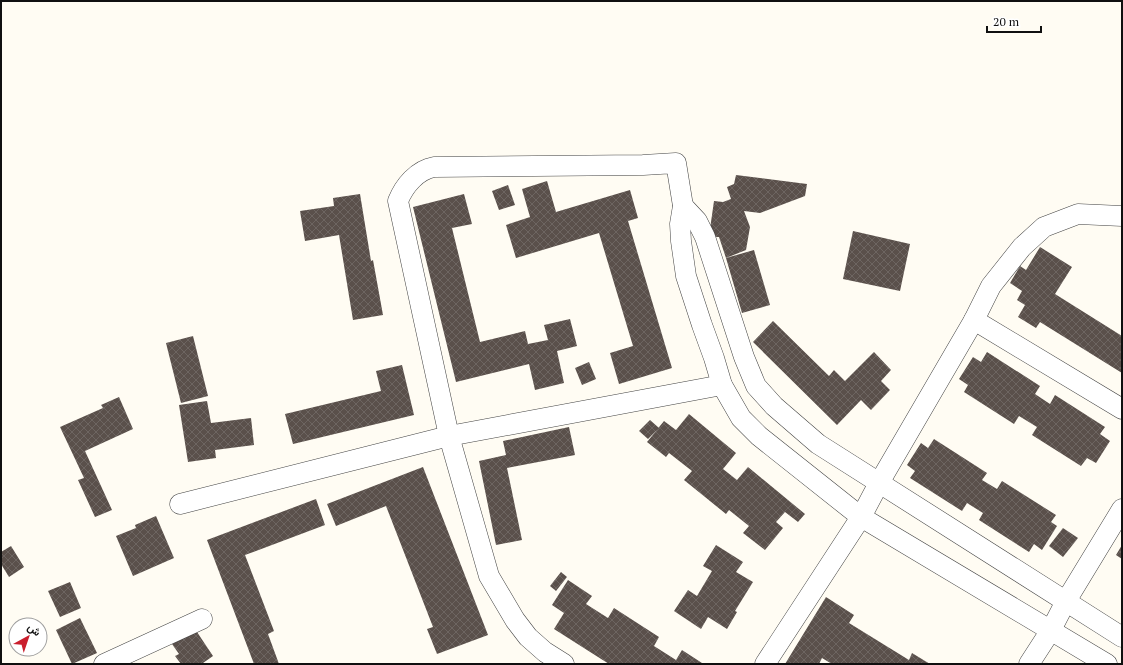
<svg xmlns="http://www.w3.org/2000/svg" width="1123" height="665" viewBox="0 0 1123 665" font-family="'PT Serif',Vazirmatn,serif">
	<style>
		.building { fill: url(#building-cross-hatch) }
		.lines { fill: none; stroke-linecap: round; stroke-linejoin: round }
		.minor-casing { stroke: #434343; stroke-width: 21 }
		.minor { stroke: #fff; stroke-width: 20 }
	</style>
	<defs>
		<pattern id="building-cross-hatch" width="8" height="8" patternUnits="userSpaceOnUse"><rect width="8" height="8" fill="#5a504b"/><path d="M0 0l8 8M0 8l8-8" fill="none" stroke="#6d6561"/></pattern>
	</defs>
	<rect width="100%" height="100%" fill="#fffcf3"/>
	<!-- building -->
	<g class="building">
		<path d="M736,175L807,184L805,196L760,213L744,211L750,227L746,250L726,258L719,237H713L710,229L714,201L723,202L731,199L727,187L734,184Z"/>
		<path d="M547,181L556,212L630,190L638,218L628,221L672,368L619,384L610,353L633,346L599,233L516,258L506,225L530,217L522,189Z"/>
		<path d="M508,185L515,205L499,210L492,191Z"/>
		<path d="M360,194L371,261L373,260L383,315L353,320L339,235L305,241L300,211L334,206L333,198Z"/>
		<path d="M464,194L472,224L452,228L480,342L525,331L528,344L548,340L544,325L570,319L577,346L557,351L564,383L535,390L529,364L456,382L413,207Z"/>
		<path d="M853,231L910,244L900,291L843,279Z"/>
		<path d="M1040,247L1072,267L1055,294L1122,336V373L1040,322L1036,328L1018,317L1025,305L1017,300L1022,291L1010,283L1020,266L1026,270Z"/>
		<path d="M754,250L770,305L742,313L726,258Z"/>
		<path d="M773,321L829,376L834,370L845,381L874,352L891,370L881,381L890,390L871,410L861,400L837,425L753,342Z"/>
		<path d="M193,336L208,396L181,403L166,343Z"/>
		<path d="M987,352L1040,386L1035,394L1050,404L1055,395L1105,427L1100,434L1110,441L1096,463L1087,458L1081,466L1032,435L1037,427L1019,416L1014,424L964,392L968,385L959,379L973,357L981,362Z"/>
		<path d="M589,362L596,379L582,385L575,368Z"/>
		<path d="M402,365L414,415L293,444L285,414L381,391L376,371Z"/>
		<path d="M119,397L133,429L85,451L112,510L95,517L78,480L84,478L60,427L103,408L101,405Z"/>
		<path d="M207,401L211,423L251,418L254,445L215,450L216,458L188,462L179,405Z"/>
		<path d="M689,414L736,453L723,469L737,480L748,467L805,514L798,522L785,512L776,522L783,528L765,550L743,533L749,526L729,510L726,514L684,480L692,471L669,453L666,457L647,442L664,421L676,430Z"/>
		<path d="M650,420L659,428L648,439L639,431Z"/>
		<path d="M569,427L575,455L507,468L522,540L496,545L479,461L506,455L503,441Z"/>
		<path d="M934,439L987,473L982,480L997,489L1002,481L1056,515L1051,522L1057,526L1042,550L1034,544L1029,552L979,520L983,513L967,503L962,511L910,478L915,471L907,465L921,443L928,448Z"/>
		<path d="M423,467L488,635L437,654L427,629L433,627L386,506L336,526L327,504Z"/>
		<path d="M316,499L325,525L245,555L274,631L268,634L279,664H254L207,540Z"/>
		<path d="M156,516L174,558L133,576L116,536L136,528L135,525Z"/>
		<path d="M1063,528L1078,538L1063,557L1049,546Z"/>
		<path d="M716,545L743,562L736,572L753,582L735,611L737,612L727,629L708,617L701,629L674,611L688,590L697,596L712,571L703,566Z"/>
		<path d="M1122,545V559L1116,555Z"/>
		<path d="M11,546L24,567L9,577L1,564V552Z"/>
		<path d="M561,572L567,577L556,591L550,586Z"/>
		<path d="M568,580L592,596L586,604L608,618L614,608L659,637L654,646L676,660L682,650L702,663V664H609L554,629L564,613L552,605Z"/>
		<path d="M70,582L81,608L60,617L48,591Z"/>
		<path d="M826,597L854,615L849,623L909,660L912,653L930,664H832L822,658L819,664H785Z"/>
		<path d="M80,618L97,653L72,664L56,630Z"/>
		<path d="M195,629L213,656L203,663L204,664H181L175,656L179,654L172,644Z"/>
	</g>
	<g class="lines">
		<!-- minor casing -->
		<g class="minor-casing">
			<g id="minor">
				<path d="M683,206L697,221L705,237L744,357L756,386L774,406L818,444L1122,637"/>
				<path d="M974,320L1122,409"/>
				<path d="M180,504L449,436L722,385"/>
				<path d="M104,664L202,619"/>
				<path d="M564,664L545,652L528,637L515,620L489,576L449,436L398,201C404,186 417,170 434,167L643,165L676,163L683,206L680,224L681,241L686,276L702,325L714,358L722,385L741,418L759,436L861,517L1107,664"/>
				<path d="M765,664L861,517L879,483L974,320L991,286L1022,247L1044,227L1078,214L1122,216"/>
				<path d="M1029,664L1051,630L1066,601L1122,509"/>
			</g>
		</g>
		<!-- minor -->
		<use href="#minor" class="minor"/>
	</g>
	<!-- border -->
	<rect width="1123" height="665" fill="none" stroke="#101010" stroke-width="4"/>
	<!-- north arrow -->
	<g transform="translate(28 637) rotate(40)"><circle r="19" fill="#ffffff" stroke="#9f9f9f"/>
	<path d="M0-3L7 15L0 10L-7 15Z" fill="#ca1e2d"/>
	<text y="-6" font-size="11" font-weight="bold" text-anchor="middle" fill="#101010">ش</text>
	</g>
	<!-- scale -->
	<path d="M987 26v6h54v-6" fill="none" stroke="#101010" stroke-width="2"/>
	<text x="993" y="26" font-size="12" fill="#101010" stroke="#ffffff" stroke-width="3" paint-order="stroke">20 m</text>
</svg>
